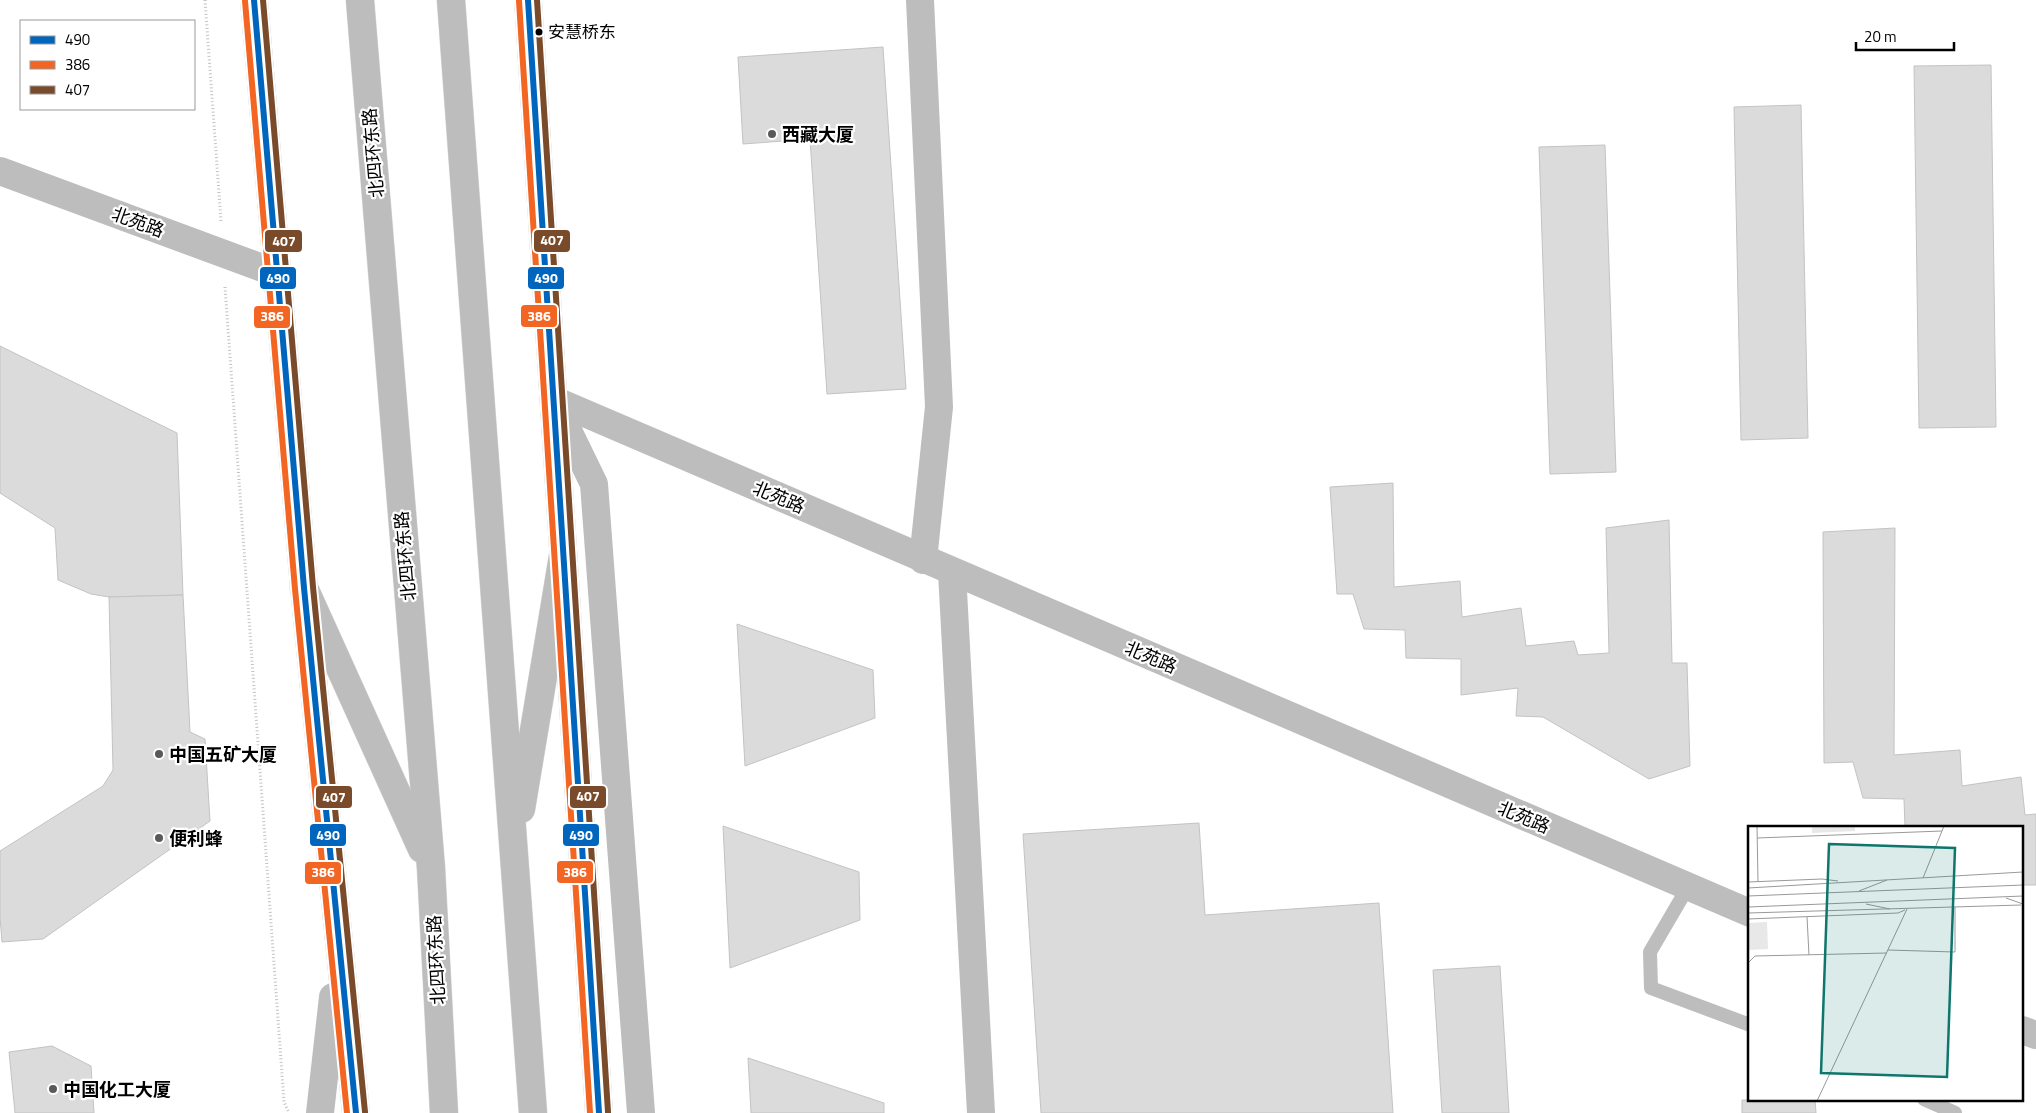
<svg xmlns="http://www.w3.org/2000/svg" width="2036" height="1113" viewBox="0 0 2036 1113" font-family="'Titillium Web','Noto Sans SC',sans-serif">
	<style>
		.building { fill: #dbdbdb; stroke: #c3c3c3 }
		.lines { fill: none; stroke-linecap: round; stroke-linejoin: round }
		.trunk-casing { stroke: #dbdbdb; stroke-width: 29 }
		.path { stroke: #c2c2c2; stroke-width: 3; stroke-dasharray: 1 2.5; stroke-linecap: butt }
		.service { stroke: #bdbdbd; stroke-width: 14 }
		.minor { stroke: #bdbdbd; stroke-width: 28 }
		.tertiary { stroke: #bdbdbd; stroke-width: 28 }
		.trunk { stroke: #bdbdbd; stroke-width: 28 }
		.bus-1-casing { stroke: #fff; stroke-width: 10 }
		.bus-2-casing { stroke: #fff; stroke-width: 10 }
		.bus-3-casing { stroke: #fff; stroke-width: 10 }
		.bus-1 { stroke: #0065bd; stroke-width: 6 }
		.bus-2 { stroke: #f26522; stroke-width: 6 }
		.bus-3 { stroke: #7a4b2a; stroke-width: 6 }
		.bus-dot { fill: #000; stroke: #fff; stroke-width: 2 }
		.poi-dot { fill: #595959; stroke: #fff; stroke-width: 2 }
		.labels { text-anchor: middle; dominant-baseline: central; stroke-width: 4.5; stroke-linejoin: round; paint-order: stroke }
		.bus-label { font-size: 17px; fill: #000; stroke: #fff; text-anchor: start }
		.poi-label { font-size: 18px; font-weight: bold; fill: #000; stroke: #fff; text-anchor: start }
		.street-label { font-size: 18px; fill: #000; stroke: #fff }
		.inset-road { fill: none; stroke: #999; stroke-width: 1 }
		.view { fill: #0f766e; fill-opacity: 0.15; stroke: #0f766e; stroke-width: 2.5 }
		.inset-edge { fill: none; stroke: #000; stroke-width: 2.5 }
		.line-badge { stroke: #fff; stroke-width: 2 }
		.badge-label { font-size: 14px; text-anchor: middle; font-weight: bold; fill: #fff }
	</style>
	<rect width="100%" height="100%" fill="#fff"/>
	<!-- building -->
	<g class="building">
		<path d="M883,47L906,389L827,394L810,139L743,144L738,57Z"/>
		<path d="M1991,65L1996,427L1919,428L1914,66Z"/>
		<path d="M1801,105L1808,438L1741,440L1734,107Z"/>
		<path d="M1605,145L1616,472L1550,474L1539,147Z"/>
		<path d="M0,346L177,433L183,595L109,597L91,594L58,580L55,528L0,493Z"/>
		<path d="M1393,483L1394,587L1460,581L1462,617L1521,608L1526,646L1574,641L1578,655L1609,653L1606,528L1669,520L1672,663H1687L1690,766L1649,779L1543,717L1516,716L1518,688L1461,695V659L1406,658L1405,630L1364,629L1353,594H1337L1330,487Z"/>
		<path d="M1895,528L1894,755L1960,750L1962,786L2021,777L2025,815L2036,814V885H2022V827H1905L1904,799L1863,798L1853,762L1824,763L1823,532Z"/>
		<path d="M183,595L190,732L205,739L210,821L43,939L2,942L0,917V851L103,786L113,770L109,597Z"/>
		<path d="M737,624L873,670L875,718L745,766Z"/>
		<path d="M1199,823L1205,915L1379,903L1393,1113H1041L1023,834Z"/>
		<path d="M723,826L859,872L860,920L730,968Z"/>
		<path d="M1500,966L1509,1113H1442L1433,970Z"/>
		<path d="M52,1046L91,1066L94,1113H15L9,1052Z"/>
		<path d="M748,1058L884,1103V1113H751Z"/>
		<path d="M1815,1099L1816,1113H1742V1100Z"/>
	</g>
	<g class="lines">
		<!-- trunk casing -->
		<g class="trunk-casing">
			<g id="trunk">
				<path d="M360,0L431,868L444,1113"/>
				<path d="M451,0L533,1113"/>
				<path d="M304,588L422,849"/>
				<path d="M521,809L563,556"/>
			</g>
		</g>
		<!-- path -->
		<g class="path">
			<path d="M205,0L221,221"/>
			<path d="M225,287L284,1102L288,1111"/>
		</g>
		<!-- service -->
		<g class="service">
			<path d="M1688,887L1650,952L1651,988L1750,1025"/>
			<path d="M1924,1099L1955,1113"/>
		</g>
		<!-- minor -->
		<g class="minor">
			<path d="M920,0L939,407L923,560"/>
			<path d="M952,572L981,1113"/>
		</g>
		<!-- tertiary -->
		<g class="tertiary">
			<path d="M254,0L304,588L356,1113"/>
			<path d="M528,0L599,1113"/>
			<path d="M0,171L276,273"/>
			<path d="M554,400L1750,913"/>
			<path d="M559,412L594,484L641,1113"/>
			<path d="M2022,1030L2036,1035"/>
			<path d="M320,1113L333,997"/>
		</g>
		<!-- trunk -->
		<use href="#trunk" class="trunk"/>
		<!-- bus-1 casing -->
		<g class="bus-1-casing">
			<g id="bus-1">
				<path d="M254,0L304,588L356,1113"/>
				<path d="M528,0L599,1113"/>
			</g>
		</g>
		<!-- bus-2 casing -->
		<g class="bus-2-casing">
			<g id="bus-2">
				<path d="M245,1L295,589L347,1113"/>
				<path d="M519,1L590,1113"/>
			</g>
		</g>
		<!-- bus-3 casing -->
		<g class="bus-3-casing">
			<g id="bus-3">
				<path d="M263,0L313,587L365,1112"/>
				<path d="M537,0L608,1112"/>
			</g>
		</g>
		<!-- bus-1 -->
		<use href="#bus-1" class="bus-1"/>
		<!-- bus-2 -->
		<use href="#bus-2" class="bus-2"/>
		<!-- bus-3 -->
		<use href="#bus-3" class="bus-3"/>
	</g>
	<!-- markers -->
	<circle class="bus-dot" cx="539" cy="32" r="4.5"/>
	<g class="poi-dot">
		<circle cx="772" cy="134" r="5"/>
		<circle cx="159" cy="754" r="5"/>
		<circle cx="159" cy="838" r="5"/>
		<circle cx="53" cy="1089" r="5"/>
	</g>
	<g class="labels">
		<!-- bus labels -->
		<g class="bus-label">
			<text x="548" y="32">安慧桥东</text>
		</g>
		<!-- poi labels -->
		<g class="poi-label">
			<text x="782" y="134">西藏大厦</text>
			<text x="169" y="754">中国五矿大厦</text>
			<text x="169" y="838">便利蜂</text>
			<text x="63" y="1089">中国化工大厦</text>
		</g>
		<!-- street labels -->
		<g class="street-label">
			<text transform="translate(373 153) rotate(-95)">北四环东路</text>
			<text transform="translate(138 222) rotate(20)">北苑路</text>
			<text transform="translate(779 497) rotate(23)">北苑路</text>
			<text transform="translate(405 556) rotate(-95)">北四环东路</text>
			<text transform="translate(1151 657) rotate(23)">北苑路</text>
			<text transform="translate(1524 817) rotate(23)">北苑路</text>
			<text transform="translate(436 960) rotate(-93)">北四环东路</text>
		</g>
	</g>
	<!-- overview -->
	<g transform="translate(1748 826)">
		<rect width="275" height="275" fill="#fff"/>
		<path d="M64,0H107V5L64,7ZM19,96L20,123L0,124V97Z" fill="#e8e8e8"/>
		<path class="inset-road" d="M9,0L10,56M9,12L194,5M175,52L196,0M0,56L74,53L90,55M0,62L275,46M111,65L139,54M0,70L275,59M258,72L275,78M118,78L142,83M0,81L275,70M0,87L273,79M59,91L61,129M0,93L150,87L157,84M140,124L207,126V81M0,137L7,130L139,127M69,275L159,83"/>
		<path class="view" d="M81,18L207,22L199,251L73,247Z"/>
		<rect width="275" height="275" class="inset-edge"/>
	</g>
	<g class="line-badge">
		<rect x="533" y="229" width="38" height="24" rx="5" fill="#7a4b2a"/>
		<rect x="264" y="229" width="39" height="24" rx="5" fill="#7a4b2a"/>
		<rect x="527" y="266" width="38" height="24" rx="5" fill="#0065bd"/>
		<rect x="259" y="266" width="38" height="24" rx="5" fill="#0065bd"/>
		<rect x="520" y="304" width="38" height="24" rx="5" fill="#f26522"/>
		<rect x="253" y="305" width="38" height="24" rx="5" fill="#f26522"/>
		<rect x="569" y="785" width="38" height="24" rx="5" fill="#7a4b2a"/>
		<rect x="315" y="785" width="38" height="24" rx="5" fill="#7a4b2a"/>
		<rect x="562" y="823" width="38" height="24" rx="5" fill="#0065bd"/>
		<rect x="309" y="823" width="38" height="24" rx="5" fill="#0065bd"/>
		<rect x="556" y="860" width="38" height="24" rx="5" fill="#f26522"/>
		<rect x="304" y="861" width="38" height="24" rx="5" fill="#f26522"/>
	</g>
	<g class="badge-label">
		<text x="552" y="245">407</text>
		<text x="284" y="246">407</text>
		<text x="546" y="283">490</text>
		<text x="278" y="283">490</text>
		<text x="539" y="321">386</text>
		<text x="272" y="321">386</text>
		<text x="588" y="801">407</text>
		<text x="334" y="802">407</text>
		<text x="581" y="840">490</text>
		<text x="328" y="840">490</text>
		<text x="575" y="877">386</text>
		<text x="323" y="877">386</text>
	</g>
	<!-- legend -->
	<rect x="20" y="20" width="175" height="90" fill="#ffffff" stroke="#999999"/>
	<rect x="30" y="36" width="25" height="8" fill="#0065bd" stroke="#999999"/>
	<text x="65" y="45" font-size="15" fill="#000000">490</text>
	<rect x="30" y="61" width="25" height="8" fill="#f26522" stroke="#999999"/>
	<text x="65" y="70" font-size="15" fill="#000000">386</text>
	<rect x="30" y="86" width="25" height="8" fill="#7a4b2a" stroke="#999999"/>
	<text x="65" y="95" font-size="15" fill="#000000">407</text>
	<!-- scale -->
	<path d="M1856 42v8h98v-8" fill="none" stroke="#000000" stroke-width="2.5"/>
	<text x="1864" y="42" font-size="15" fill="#000000" stroke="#ffffff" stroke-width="4" paint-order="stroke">20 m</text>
</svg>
